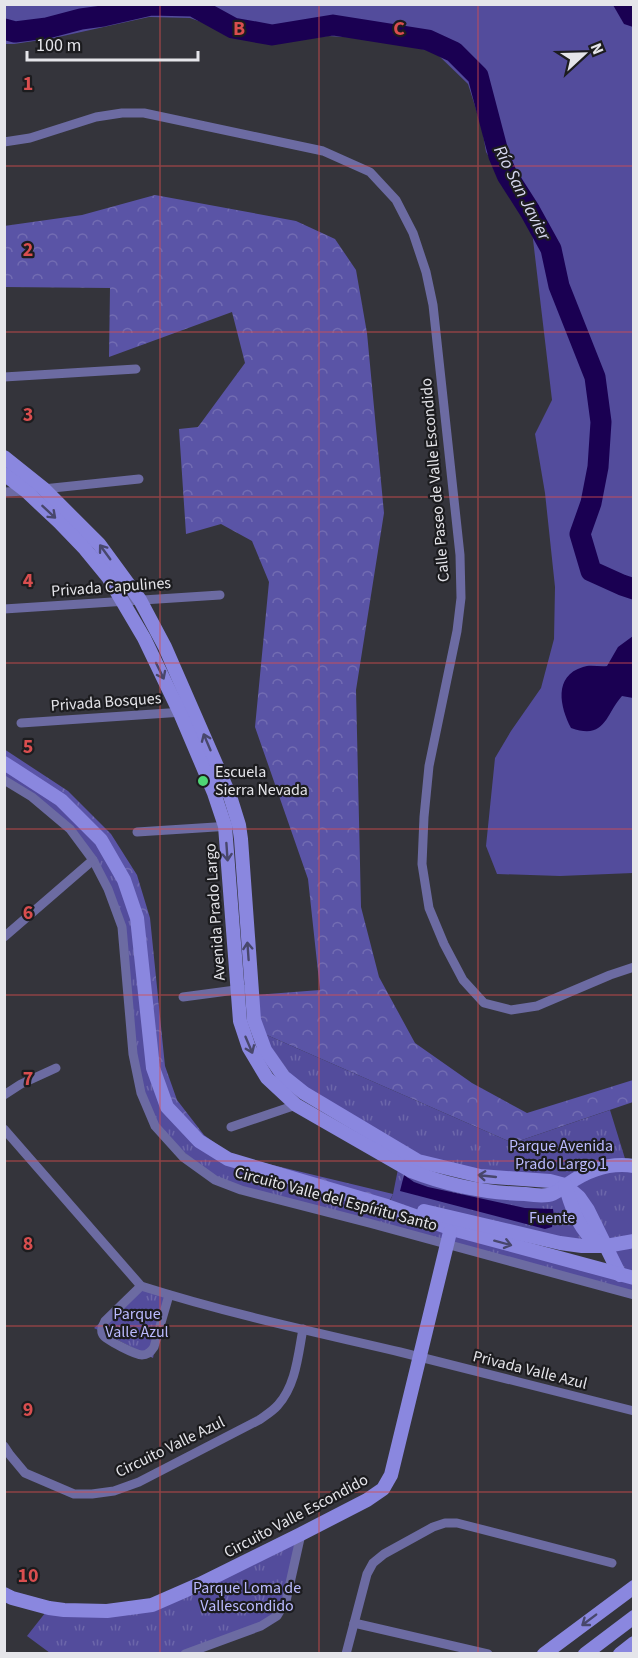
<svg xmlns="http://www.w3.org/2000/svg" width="638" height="1658" viewBox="0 0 638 1658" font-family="'Source Sans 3',sans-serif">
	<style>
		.grass { fill: #534c9c }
		.forest { fill: url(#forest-crowns) }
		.park { fill: url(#park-tufts); fill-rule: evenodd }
		.water { fill: #1a0052 }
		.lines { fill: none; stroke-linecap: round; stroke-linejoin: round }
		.river { stroke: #1a0052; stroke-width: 21 }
		.street { stroke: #6c6ba2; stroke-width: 9 }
		.secondary { stroke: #8a87df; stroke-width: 14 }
		.oneway { stroke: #48476c }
		.grid { fill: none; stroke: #d94e4f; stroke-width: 1.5; stroke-opacity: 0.55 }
		.poi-dot { fill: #4ed675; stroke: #1c1c1f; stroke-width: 2 }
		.labels { text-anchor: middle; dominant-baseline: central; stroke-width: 4.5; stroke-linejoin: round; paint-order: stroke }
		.street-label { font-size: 16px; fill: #e5e5ea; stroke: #1c1c1f }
		.poi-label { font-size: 16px; fill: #e5e5ea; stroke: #1c1c1f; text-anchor: start }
		.park-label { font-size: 16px; fill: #bbf; stroke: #1c1c1f }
		.water-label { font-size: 18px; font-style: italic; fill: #d6d7ee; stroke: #1c1c1f }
		.grid-label { font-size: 20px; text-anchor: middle; font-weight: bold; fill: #d94e4f; stroke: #1c1c1f; stroke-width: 4.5; stroke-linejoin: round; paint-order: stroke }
	</style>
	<defs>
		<pattern id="forest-crowns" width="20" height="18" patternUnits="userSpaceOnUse" patternTransform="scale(1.5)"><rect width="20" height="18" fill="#5a54a6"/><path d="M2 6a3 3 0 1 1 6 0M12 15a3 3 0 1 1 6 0" fill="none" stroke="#726cb2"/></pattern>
		<pattern id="park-tufts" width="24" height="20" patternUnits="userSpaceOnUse" patternTransform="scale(1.5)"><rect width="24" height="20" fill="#534c9c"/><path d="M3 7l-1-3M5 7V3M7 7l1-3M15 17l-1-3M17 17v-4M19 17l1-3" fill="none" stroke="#6c66aa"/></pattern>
	</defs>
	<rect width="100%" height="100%" fill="#34343b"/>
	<!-- grass -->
	<path class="grass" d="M4,5H633V873L560,876L497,874L486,846L495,758L511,731L541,688L554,639L555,587L545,493L535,434L552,400L532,231L506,184L486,152L482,128L468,84L435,52L376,39L328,36L285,42L256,41L190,18L149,17L54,38L14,44H5Z"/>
	<!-- forest -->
	<g class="forest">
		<path d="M155,195L296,221L335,239L356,270L367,333L384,513L356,690L361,907L379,977L415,1043L472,1083L527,1113L633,1080V1102L513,1143L260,1032L255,995L320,990L308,879L255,727L269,582L252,541L221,524L186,534L179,429L198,427L245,363L232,312L109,357L110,288L5,287L4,226L82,215Z"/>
		<path d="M4,749L68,791L111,834L137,875L150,918L165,1066L177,1100L204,1135L229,1153L260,1162L393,1194L387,1206L228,1159L167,1107L124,880L5,763Z"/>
	</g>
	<!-- park -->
	<g class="park">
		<path d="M4,763L101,840L137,918L153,1068L167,1107L228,1159L388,1206L393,1194L399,1164L411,1171L548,1196L565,1186L436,1166L304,1093L260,1032L513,1143L610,1110L627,1165L633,1166V1295L215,1180L155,1126L141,1093L122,927L108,889L70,829L5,780ZM424,1211L606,1246L619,1275Z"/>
		<path d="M141,1287L167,1296L153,1358L94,1328Z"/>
		<path d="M301,1534L277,1616L185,1654L50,1653L27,1636L49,1608L152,1605Z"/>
	</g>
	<!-- water -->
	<g class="water">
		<path d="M613,5H633V27L624,24Z"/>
		<path d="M633,636V698L622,696C605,715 606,740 571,728C560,707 553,676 583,667C590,664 599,667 607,666L618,647Z"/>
		<path d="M404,1175L414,1182L428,1187L525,1208L553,1209L554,1216L552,1227L545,1229L400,1191Z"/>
	</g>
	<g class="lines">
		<!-- river -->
		<path class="river" d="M4,29L15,32L47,28L81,19L103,16L151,5L193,6L233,28L272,35L333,25L428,40L454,52L478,76L499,156L507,175L530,211L551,249L559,286L595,377L601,422L598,467L591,503L580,534L591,571L622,585L634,589"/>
		<!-- street -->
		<g class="street">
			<path d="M4,142L30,138L96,117L122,113H144L323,151L370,172L396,200L413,233L426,272L433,305L460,555L461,598L457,631L429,766L424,817L422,864L429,908L444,944L463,980L484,1003L511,1010L537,1006L610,975L634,967"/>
			<path d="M4,377L136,369"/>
			<path d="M43,489L139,479"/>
			<path d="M4,492L27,491"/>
			<path d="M4,609L220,595"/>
			<path d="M21,723L183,712"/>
			<path d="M4,780L32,797L70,829L93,860L108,889L122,927L133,1054L141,1093L155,1126L183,1157L215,1180L241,1190L369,1223L634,1295"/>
			<path d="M137,832L231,826"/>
			<path d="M4,937L93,860"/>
			<path d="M183,997L243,989"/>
			<path d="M4,1095L21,1084L56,1068"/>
			<path d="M231,1127L296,1105"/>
			<path d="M4,1129L141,1286C226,1313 314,1332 400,1352C478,1371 556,1392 634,1411"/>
			<path d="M141,1286L105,1321C103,1325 100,1330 103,1335C106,1340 136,1355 142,1355C148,1355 151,1352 154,1347L169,1295"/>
			<path d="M4,1446L10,1455L25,1473L74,1494H92L114,1491L139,1482L259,1420C266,1415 273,1411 278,1405C296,1385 298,1355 303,1329"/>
			<path d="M354,1623L488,1654"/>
			<path d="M185,1654L261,1626L277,1616L286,1601L301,1534"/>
			<path d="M346,1654L367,1574L373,1563L384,1554L433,1527L445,1523H457L612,1563"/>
		</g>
		<!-- secondary -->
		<g class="secondary">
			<path d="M4,457L44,489L99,544L140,600L165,647L230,796L239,825L241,839L254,1020L265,1050L284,1077L304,1093L418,1161L480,1176L550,1181L565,1185L579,1197L588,1210L620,1275"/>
			<path d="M4,474L26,491L59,522L85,549L108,577L144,638L180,713L214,793L225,826L240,1021L249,1048L267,1078L296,1105L411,1171C447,1185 486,1193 525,1194C532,1195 541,1196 548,1195C556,1194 561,1188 568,1184C588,1170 609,1162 634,1166"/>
			<path d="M4,763L61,800L101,840L124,880L137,918L153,1068L167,1107L199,1141L228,1159L387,1206L452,1229L634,1278"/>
			<path d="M565,1185C570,1202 577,1225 591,1238C595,1240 600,1243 604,1245"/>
			<path d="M424,1211L560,1243L582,1246H606L634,1241"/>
			<path d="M4,1594L12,1598L49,1608L64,1610L107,1611L152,1605L200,1584L301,1534L367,1500L383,1489L391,1475L450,1232"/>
			<path d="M544,1654L634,1587"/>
			<path d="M585,1654L634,1617"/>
			<path d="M620,1654L634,1643"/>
		</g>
	</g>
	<!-- one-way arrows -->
	<defs><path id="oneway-shaft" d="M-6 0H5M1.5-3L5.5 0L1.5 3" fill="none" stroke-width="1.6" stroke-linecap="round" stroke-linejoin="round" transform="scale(1.5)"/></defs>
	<g class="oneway">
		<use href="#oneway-shaft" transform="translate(49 512) rotate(43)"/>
		<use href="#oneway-shaft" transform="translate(105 552) rotate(-126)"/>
		<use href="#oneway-shaft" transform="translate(160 671) rotate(64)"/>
		<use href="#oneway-shaft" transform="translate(207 742) rotate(-113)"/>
		<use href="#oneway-shaft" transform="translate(227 852) rotate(86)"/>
		<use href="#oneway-shaft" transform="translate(248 951) rotate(-94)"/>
		<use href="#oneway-shaft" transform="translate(249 1045) rotate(67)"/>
		<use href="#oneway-shaft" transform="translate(487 1176) rotate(-174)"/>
		<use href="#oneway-shaft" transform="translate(503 1243) rotate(15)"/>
		<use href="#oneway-shaft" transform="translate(589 1620) rotate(143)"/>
	</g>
	<!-- grid -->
	<path class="grid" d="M160,4V1654M319,4V1654M478,4V1654M4,166H634M4,332H634M4,497H634M4,663H634M4,829H634M4,995H634M4,1161H634M4,1326H634M4,1492H634"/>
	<!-- markers -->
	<circle class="poi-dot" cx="203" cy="781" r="6"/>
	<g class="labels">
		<!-- street labels -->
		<g class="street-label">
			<text transform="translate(435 480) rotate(-95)">Calle Paseo de Valle Escondido</text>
			<text transform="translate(111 587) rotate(-4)">Privada Capulines</text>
			<text transform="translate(106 702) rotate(-4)">Privada Bosques</text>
			<text transform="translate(215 912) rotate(-94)">Avenida Prado Largo</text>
			<text transform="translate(336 1199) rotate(15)">Circuito Valle del Espíritu Santo</text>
			<text transform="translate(530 1370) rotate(14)">Privada Valle Azul</text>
			<text transform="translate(170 1447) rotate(-26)">Circuito Valle Azul</text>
			<text transform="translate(296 1516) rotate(-28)">Circuito Valle Escondido</text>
		</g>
		<!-- poi labels -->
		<g class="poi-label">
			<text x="215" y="772">Escuela<tspan x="215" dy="18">Sierra Nevada</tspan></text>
		</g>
		<!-- park labels -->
		<g class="park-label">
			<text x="561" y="1146">Parque Avenida<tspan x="561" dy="18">Prado Largo 1</tspan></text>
			<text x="552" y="1218">Fuente</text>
			<text x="137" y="1314">Parque<tspan x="137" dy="18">Valle Azul</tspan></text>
			<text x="247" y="1588">Parque Loma de<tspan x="247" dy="18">Vallescondido</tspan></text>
		</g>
		<!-- water labels -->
		<g class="water-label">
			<text transform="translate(522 193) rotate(63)">Río San Javier</text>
		</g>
	</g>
	<g class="grid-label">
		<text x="239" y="35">B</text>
		<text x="399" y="35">C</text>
		<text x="28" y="90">1</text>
		<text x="28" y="256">2</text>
		<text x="28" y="421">3</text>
		<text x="28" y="587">4</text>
		<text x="28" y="753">5</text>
		<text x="28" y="919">6</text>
		<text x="28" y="1085">7</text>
		<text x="28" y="1250">8</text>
		<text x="28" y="1416">9</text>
		<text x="28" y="1582">10</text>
	</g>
	<!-- border -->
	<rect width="638" height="1658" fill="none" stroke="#e5e5ea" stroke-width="12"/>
	<!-- north arrow -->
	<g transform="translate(584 54) rotate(68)" stroke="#1c1c1f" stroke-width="4.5" paint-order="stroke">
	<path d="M0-4.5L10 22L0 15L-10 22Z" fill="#e5e5ea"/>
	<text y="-9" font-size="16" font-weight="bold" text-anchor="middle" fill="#e5e5ea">N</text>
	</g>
	<!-- scale -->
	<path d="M27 51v9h171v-9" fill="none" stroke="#e5e5ea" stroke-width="3"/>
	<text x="36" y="51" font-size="18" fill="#e5e5ea" stroke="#1c1c1f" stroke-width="4.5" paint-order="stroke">100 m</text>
</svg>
